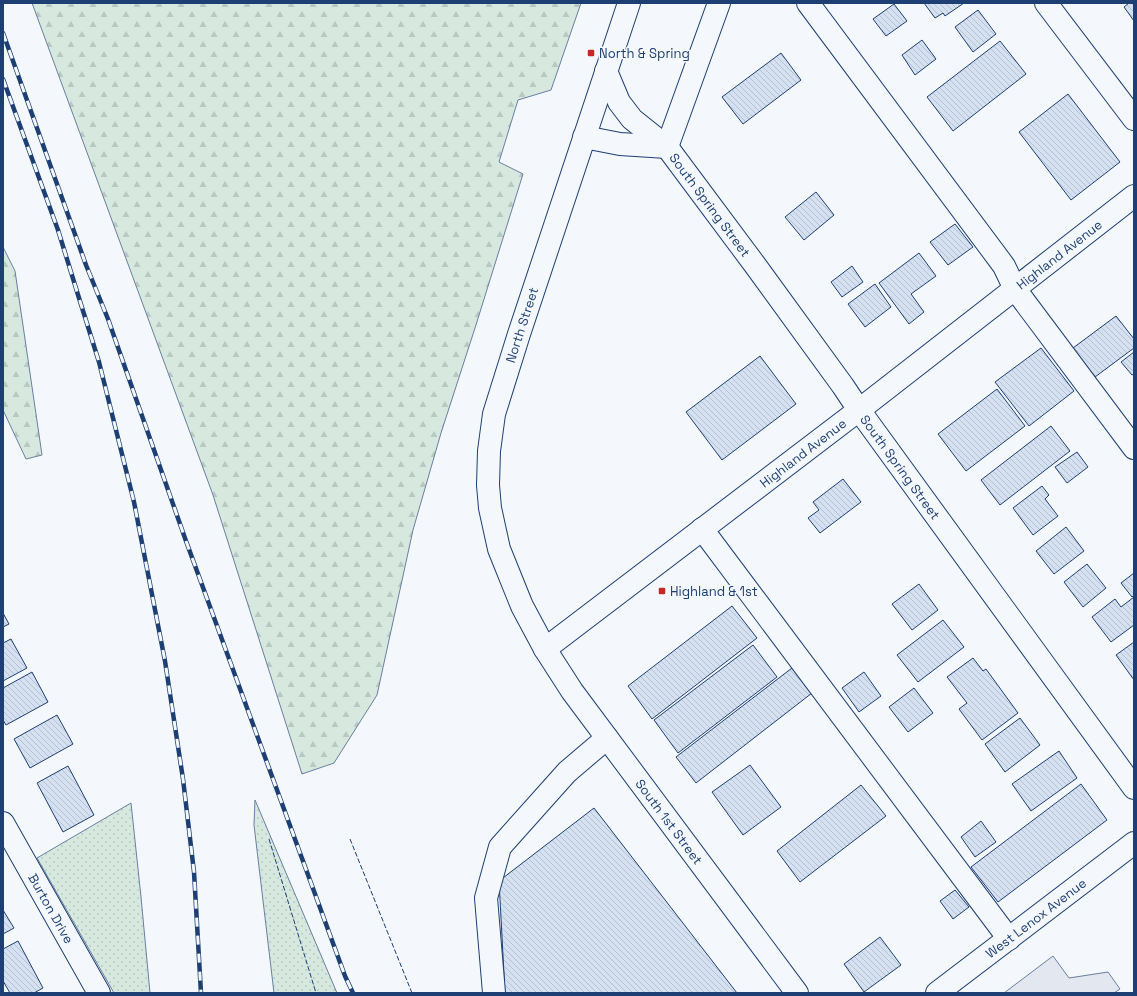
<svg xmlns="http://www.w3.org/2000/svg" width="1137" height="996" viewBox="0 0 1137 996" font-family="'Space Grotesk',sans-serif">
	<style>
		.grass { fill: url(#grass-dots); stroke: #687fa3 }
		.forest { fill: url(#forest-firs); stroke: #687fa3 }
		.parking { fill: #e3e8f0; stroke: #687fa3 }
		.building { fill: url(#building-back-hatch); stroke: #1d3f73 }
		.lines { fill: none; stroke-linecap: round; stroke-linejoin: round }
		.minor-casing { stroke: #1d3f73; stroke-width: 24 }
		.minor { stroke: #f4f7fb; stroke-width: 22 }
		.rail-casing { stroke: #1d3f73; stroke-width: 4.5 }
		.rail { stroke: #f4f7fb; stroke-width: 3; stroke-dasharray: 9; stroke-linecap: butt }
		.fence { stroke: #1d3f73; stroke-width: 1; stroke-dasharray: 5 2; stroke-linecap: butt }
		.poi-dot { fill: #c62828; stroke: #f4f7fb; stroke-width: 1.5 }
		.labels { text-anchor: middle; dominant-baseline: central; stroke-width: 3; stroke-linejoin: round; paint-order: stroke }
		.poi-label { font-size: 13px; fill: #1d3f73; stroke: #f4f7fb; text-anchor: start }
		.street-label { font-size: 13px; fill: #1d3f73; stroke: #f4f7fb }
	</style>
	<defs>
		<pattern id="grass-dots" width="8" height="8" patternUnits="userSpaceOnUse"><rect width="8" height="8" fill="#d7e8df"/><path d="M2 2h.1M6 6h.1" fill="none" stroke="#b8c8c3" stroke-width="1.8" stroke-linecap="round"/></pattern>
		<pattern id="forest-firs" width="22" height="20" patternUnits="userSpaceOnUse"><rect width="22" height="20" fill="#d7e8df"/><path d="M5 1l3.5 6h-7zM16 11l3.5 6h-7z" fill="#b8c8c3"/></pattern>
		<pattern id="building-back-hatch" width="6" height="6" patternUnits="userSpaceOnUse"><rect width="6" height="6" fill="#d5e0f0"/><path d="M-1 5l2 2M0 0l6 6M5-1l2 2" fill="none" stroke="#b6c1d1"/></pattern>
	</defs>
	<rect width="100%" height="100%" fill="#f4f7fb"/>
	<!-- grass -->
	<g class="grass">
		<path d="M255,800L337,993H274L254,825Z"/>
		<path d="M131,803L141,897L150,993H114L37,858Z"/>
	</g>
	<!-- forest -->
	<g class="forest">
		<path d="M32,3H581L551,90L518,100L499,162L523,174L475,328L441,433L413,530L377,695L334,763L302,774L213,495Z"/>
		<path d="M3,247L15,271L42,455L26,459L3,410Z"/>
	</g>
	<!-- parking -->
	<path class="parking" d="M1053,956L1069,978L1108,972L1120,989L1114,993H1004Z"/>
	<!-- building -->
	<g class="building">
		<path d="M924,3H964L945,16L943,13L935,18Z"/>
		<path d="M1129,3H1134V21L1124,7Z"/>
		<path d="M894,4L907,21L886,36L873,19Z"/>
		<path d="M978,10L996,34L973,52L955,27Z"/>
		<path d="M922,40L936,59L915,75L902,55Z"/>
		<path d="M1000,41L1026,74L953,131L927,97Z"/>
		<path d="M781,53L801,80L743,124L722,97Z"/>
		<path d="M1068,94L1120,162L1071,200L1019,132Z"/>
		<path d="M816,192L834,215L804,240L785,217Z"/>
		<path d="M955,224L973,247L948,265L930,242Z"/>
		<path d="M919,253L936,276L911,294L924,312L909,324L879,283Z"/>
		<path d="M852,266L863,282L842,297L831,282Z"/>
		<path d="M875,284L891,307L865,327L848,304Z"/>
		<path d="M1116,316L1134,339V348L1095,377L1073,348Z"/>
		<path d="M1041,348L1074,391L1029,426L995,382Z"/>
		<path d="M1134,352V374L1132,375L1121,362Z"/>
		<path d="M760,356L796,404L722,460L686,412Z"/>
		<path d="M997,389L1025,426L966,471L938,434Z"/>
		<path d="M1051,426L1070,451L1000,505L981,480Z"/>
		<path d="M1077,452L1088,467L1067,483L1055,467Z"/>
		<path d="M843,479L861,502L820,533L808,518L819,510L813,502Z"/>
		<path d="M1042,486L1049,495L1045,499L1058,516L1033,535L1013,508Z"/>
		<path d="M1066,527L1084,551L1054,574L1036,551Z"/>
		<path d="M1087,564L1106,588L1083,607L1064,582Z"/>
		<path d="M1134,573V595L1132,597L1121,583Z"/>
		<path d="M919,584L938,610L912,630L892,604Z"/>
		<path d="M1134,597V625L1111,642L1092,617L1115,599L1121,607Z"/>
		<path d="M732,606L757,638L652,719L628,686Z"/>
		<path d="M3,613L9,624L3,627Z"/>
		<path d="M943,620L964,647L918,682L897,655Z"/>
		<path d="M11,639L27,668L3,681V643Z"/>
		<path d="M1134,642V680L1116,655Z"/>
		<path d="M753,645L777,677L678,753L654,720Z"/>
		<path d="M973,658L983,671L986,669L1018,713L982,740L959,709L967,703L947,677Z"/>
		<path d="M792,668L812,693L696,783L676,757Z"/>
		<path d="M32,672L48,702L6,725L3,720V688Z"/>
		<path d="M864,672L881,696L859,712L842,688Z"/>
		<path d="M914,688L933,713L908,732L889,707Z"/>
		<path d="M57,715L73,744L30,768L14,739Z"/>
		<path d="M1020,718L1040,745L1005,772L985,744Z"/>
		<path d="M1059,751L1077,778L1031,811L1012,784Z"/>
		<path d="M750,765L781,807L743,835L712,792Z"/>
		<path d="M68,766L94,815L63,832L37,783Z"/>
		<path d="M1081,784L1107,820L998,902L971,867Z"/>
		<path d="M861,785L886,816L800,882L777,851Z"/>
		<path d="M594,808L737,993H505L499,881Z"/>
		<path d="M981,821L996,842L975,857L961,837Z"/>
		<path d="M955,890L969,907L953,919L940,901Z"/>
		<path d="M3,910L14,928L3,934Z"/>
		<path d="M880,937L901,965L864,992L844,964Z"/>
		<path d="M18,941L43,988L34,993H10L3,981V949Z"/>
	</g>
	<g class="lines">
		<!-- minor casing -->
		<g class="minor-casing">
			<g id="minor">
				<path id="s1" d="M629,3L519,334L494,414L489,451L488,485L490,508L499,549L522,606L545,649L572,691L797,993"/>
				<path d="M808,3L1004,266L1015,289L1134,448"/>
				<path d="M1046,3L1134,119"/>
				<path id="s2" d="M606,71L619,102L632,119L667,147L755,265L843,386L859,410L1134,788"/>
				<path d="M584,137L620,144L667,147"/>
				<path d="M667,147L719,3"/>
				<path d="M702,529L1009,939"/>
				<path id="s3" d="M545,649L859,410L1134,196"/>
				<path id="s4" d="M3,823L99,993"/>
				<path d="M494,993L486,898L500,847L567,772L607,738"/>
				<path id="s5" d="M937,993L1134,843"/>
			</g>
		</g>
		<!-- minor -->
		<use href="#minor" class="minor"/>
		<!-- rail casing -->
		<g class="rail-casing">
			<g id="rail">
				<path d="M3,33L86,265L108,319L186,541L345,976L353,993"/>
				<path d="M3,79L58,230L79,298L99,362L134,502L165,661L183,779L194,872L201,993"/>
			</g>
		</g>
		<!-- rail -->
		<use href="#rail" class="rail"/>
		<!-- fence -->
		<g class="fence">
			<path d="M269,839L316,993"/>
			<path d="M350,839L412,993"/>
		</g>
	</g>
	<!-- markers -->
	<g class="poi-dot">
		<rect x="587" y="49" width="8" height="8" rx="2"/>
		<rect x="658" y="587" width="8" height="8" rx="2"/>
	</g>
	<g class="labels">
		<!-- poi labels -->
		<g class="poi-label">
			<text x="599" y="53">North &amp; Spring</text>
			<text x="670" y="591">Highland &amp; 1st</text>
		</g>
		<!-- street labels -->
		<g class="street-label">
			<text stroke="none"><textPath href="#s2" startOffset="172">South Spring Street</textPath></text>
			<text stroke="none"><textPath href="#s3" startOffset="648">Highland Avenue</textPath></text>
			<text transform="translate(522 325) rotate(-72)">North Street</text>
			<text stroke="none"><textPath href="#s3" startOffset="324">Highland Avenue</textPath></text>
			<text stroke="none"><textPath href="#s2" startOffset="496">South Spring Street</textPath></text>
			<text stroke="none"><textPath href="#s1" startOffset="892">South 1st Street</textPath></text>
			<text stroke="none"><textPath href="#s4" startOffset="98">Burton Drive</textPath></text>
			<text stroke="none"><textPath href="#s5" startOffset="124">West Lenox Avenue</textPath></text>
		</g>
	</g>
	<!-- border -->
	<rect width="1137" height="996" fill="none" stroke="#1d3f73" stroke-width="8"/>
</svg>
